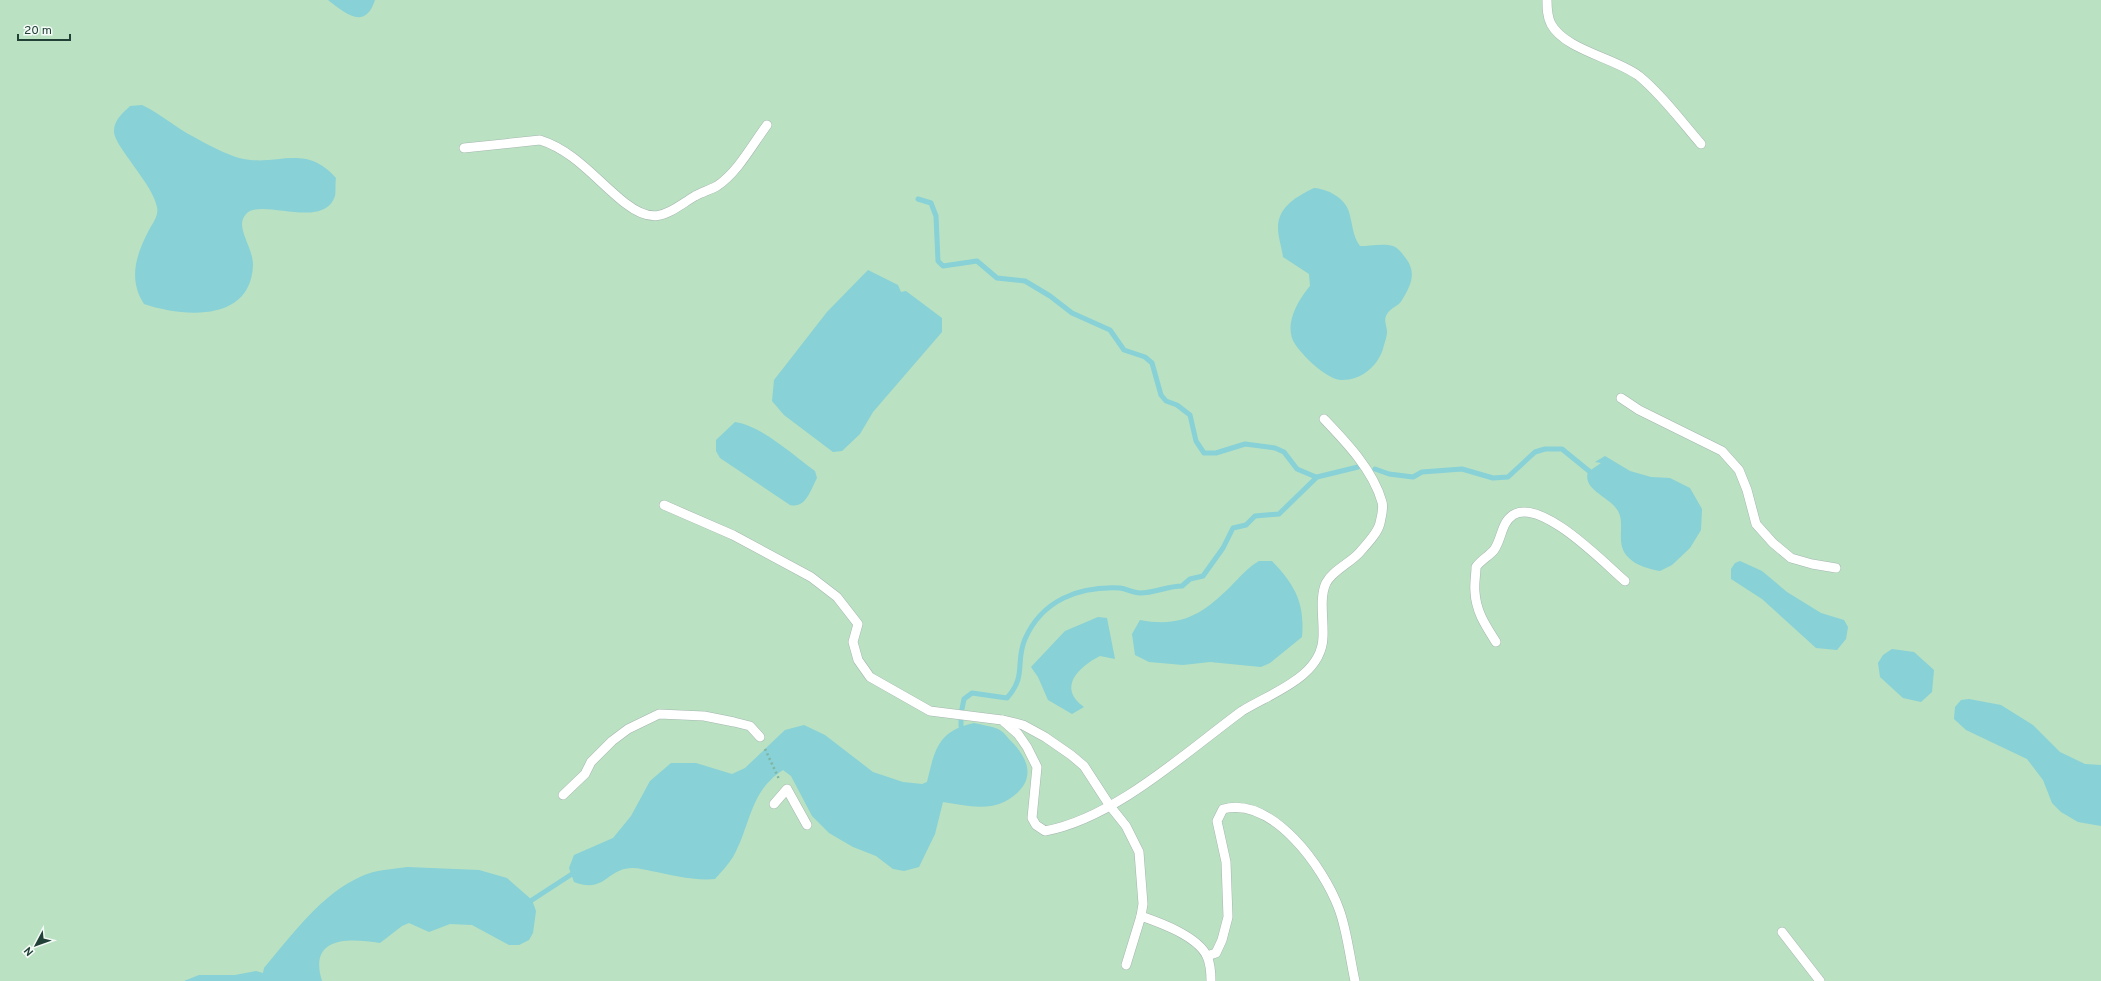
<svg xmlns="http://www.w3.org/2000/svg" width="2101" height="981" viewBox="0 0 2101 981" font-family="Overpass,sans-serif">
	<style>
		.green { fill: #bae1c2 }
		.water { fill: #87d1d7 }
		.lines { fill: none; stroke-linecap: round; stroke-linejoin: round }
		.stream { stroke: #87d1d7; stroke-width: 5 }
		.service-casing { stroke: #a5b7af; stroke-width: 10 }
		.path { stroke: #81b4a0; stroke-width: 2.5; stroke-dasharray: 2 3; stroke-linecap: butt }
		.service { stroke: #fff; stroke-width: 9 }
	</style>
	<rect width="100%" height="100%" fill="#e3eee8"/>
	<!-- green -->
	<rect class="green" x="0" y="0" width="2101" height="981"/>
	<!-- water -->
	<g class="water">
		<path d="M328,0H375C365,31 345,13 328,0Z"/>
		<path d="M142,105C161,114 176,128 194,137C206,144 220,151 233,156C274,171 302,140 336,178C335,183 336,191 335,196C323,231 261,197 246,214C234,227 253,246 253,265C251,323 183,317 144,304C128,279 136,255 149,230C153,223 159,215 157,207C153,184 113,145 114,131C114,120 123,113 130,106Z"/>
		<path d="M1314,188C1328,189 1345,198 1349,212C1353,225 1352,235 1360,246C1369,246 1384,243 1393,246C1398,248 1401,252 1404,256C1417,271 1412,284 1402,300C1399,306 1390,308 1387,314C1383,320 1387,326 1387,332C1387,337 1384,344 1383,349C1377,367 1361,380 1342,380C1327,380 1303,356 1295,344C1283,326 1298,300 1310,286L1309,274L1283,257C1282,248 1278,237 1278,228C1278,206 1298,196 1314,188Z"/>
		<path d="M868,270L898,285L901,292L906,291L942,318V332L873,412L860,434L842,451L833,452L784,415L772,401L774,380L827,312Z"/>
		<path d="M735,422C762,426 793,455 815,471L817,478C811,489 806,509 790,505L720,458L716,451V440Z"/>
		<path d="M1605,456L1630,471L1651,477L1670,478L1690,488L1702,509L1701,530L1690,548L1672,565L1660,571C1649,569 1637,566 1629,558C1614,544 1626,525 1618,511C1610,497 1582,490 1588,472L1601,463L1595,462Z"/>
		<path d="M1259,561H1272C1295,585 1305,603 1302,637L1270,663L1261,667L1210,662L1183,665L1149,662L1135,655L1132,634L1140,620C1181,628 1203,614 1231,586C1240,577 1248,567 1259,561Z"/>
		<path d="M1740,561L1762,571L1787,592L1821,613L1844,620L1848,627L1846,639L1837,650L1816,648L1762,599L1731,579V569L1735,563Z"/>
		<path d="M1098,617L1107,618L1115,659L1100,656C1078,667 1057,688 1084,707L1072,714L1048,700L1038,677L1031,667L1065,631Z"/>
		<path d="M1892,649L1914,652L1934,670L1932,692L1921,702L1903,698L1880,677L1878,663L1883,655Z"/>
		<path d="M1969,699L2001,705L2033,725L2060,752L2085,764L2101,765V826L2078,822L2061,812L2052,803L2043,780L2027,759L1966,730L1954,719L1955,707L1961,700Z"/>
		<path d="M974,723C982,725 991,726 998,729C1003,731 1007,737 1011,741C1034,764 1034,786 1004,802C985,811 963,805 943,802L935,834L919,867L904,871L893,869L876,856L853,847L829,833L812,816L791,776L783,770C749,792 751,825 733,857C728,865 721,872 715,879C694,881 672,875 651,871C646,870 639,868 633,868C606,868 606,894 574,882L569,868L574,855L613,838L631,816L650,781L671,763H696L732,774L745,768L785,730L804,725L825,735L873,772L903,782L922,784L927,782C935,749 938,731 974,723Z"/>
		<path d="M407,867L479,870L507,878L532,900L536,911L533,933L529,940L519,945H509L472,925L450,924L429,932L409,923L402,926L380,943C349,938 308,936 322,981H184L199,975H235L256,971L263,973L264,968C292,935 321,894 362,876C375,870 393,869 407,867Z"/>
	</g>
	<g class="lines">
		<!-- stream -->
		<g class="stream">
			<path d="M918,199L931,203L936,216L938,261L943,266L977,261L997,278L1025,281L1050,296L1072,313L1110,330L1124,350L1145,357L1152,363L1161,395L1166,401L1177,405L1190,415L1196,441L1204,453H1216L1245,444L1275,448L1284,452L1297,469L1316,477"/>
			<path d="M1375,469L1389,474L1413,477L1422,472L1462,469L1493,478L1508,477L1535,452L1545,449H1562L1589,471"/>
			<path d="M962,709L964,699L972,693L1007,698C1027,676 1015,662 1025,639C1042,600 1079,586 1120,588C1127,589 1133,593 1140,593C1155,593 1167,586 1182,586L1190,579L1203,576L1223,548L1233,528L1246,525L1255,516L1279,514L1317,477L1358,467"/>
			<path d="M961,726V719"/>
			<path d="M532,900L572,874"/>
		</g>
		<!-- service casing -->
		<g class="service-casing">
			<g id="service">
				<path d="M1547,0C1547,8 1547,16 1551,24C1565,50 1615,58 1639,76C1662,95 1681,121 1701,144"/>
				<path d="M464,148L540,140C575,151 597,181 625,203C656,227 667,213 695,196C702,192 710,190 717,186C738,172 752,145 767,125"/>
				<path d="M1621,398L1639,410L1722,451L1739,470L1747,490L1756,524L1773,543L1791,558L1812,564L1836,568"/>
				<path d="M664,505L733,535L811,577L837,597L858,624L853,642L858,660L870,677L930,711L1002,720L1018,734L1027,747L1037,767L1032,818L1036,825L1045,831C1115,818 1186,752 1242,711C1271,693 1322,677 1323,637C1324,620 1319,598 1326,583C1332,571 1350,563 1359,553C1366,545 1378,533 1380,523C1381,518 1384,508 1382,502C1373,470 1346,442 1324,419"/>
				<path d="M1496,642C1486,626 1476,612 1475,592C1474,584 1476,575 1476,567C1481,560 1489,556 1494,550C1502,539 1501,523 1513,515C1541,497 1605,564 1625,581"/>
				<path d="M1003,720L1023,725L1045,737L1071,755L1084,766L1110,806L1126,826L1139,852L1143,904L1141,916L1126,965"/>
				<path d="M563,795L585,774L591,762L612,741L628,729L659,714L704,716L734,722L750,726L760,737"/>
				<path d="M774,804L787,789L807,825"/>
				<path d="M1141,916C1161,923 1197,936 1207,956C1210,963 1211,974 1211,981"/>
				<path d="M1782,932L1820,981"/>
				<path d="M1207,956L1216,953L1222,940L1228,917L1226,862L1217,821L1223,809C1273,796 1324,868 1339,909C1347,930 1350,959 1355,981"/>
			</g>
		</g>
		<!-- path -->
		<path class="path" d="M765,749L779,779"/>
		<!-- service -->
		<use href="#service" class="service"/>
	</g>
	<!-- north arrow -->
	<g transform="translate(36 945) rotate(229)" stroke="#f4faf7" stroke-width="3" paint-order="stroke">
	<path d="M0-3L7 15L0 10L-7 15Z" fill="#214136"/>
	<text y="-6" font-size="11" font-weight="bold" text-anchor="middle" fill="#214136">N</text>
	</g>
	<!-- scale -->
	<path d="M18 34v6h52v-6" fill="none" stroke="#214136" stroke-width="2"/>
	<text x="24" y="34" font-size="12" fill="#214136" stroke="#f4faf7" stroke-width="3" paint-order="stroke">20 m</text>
</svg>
